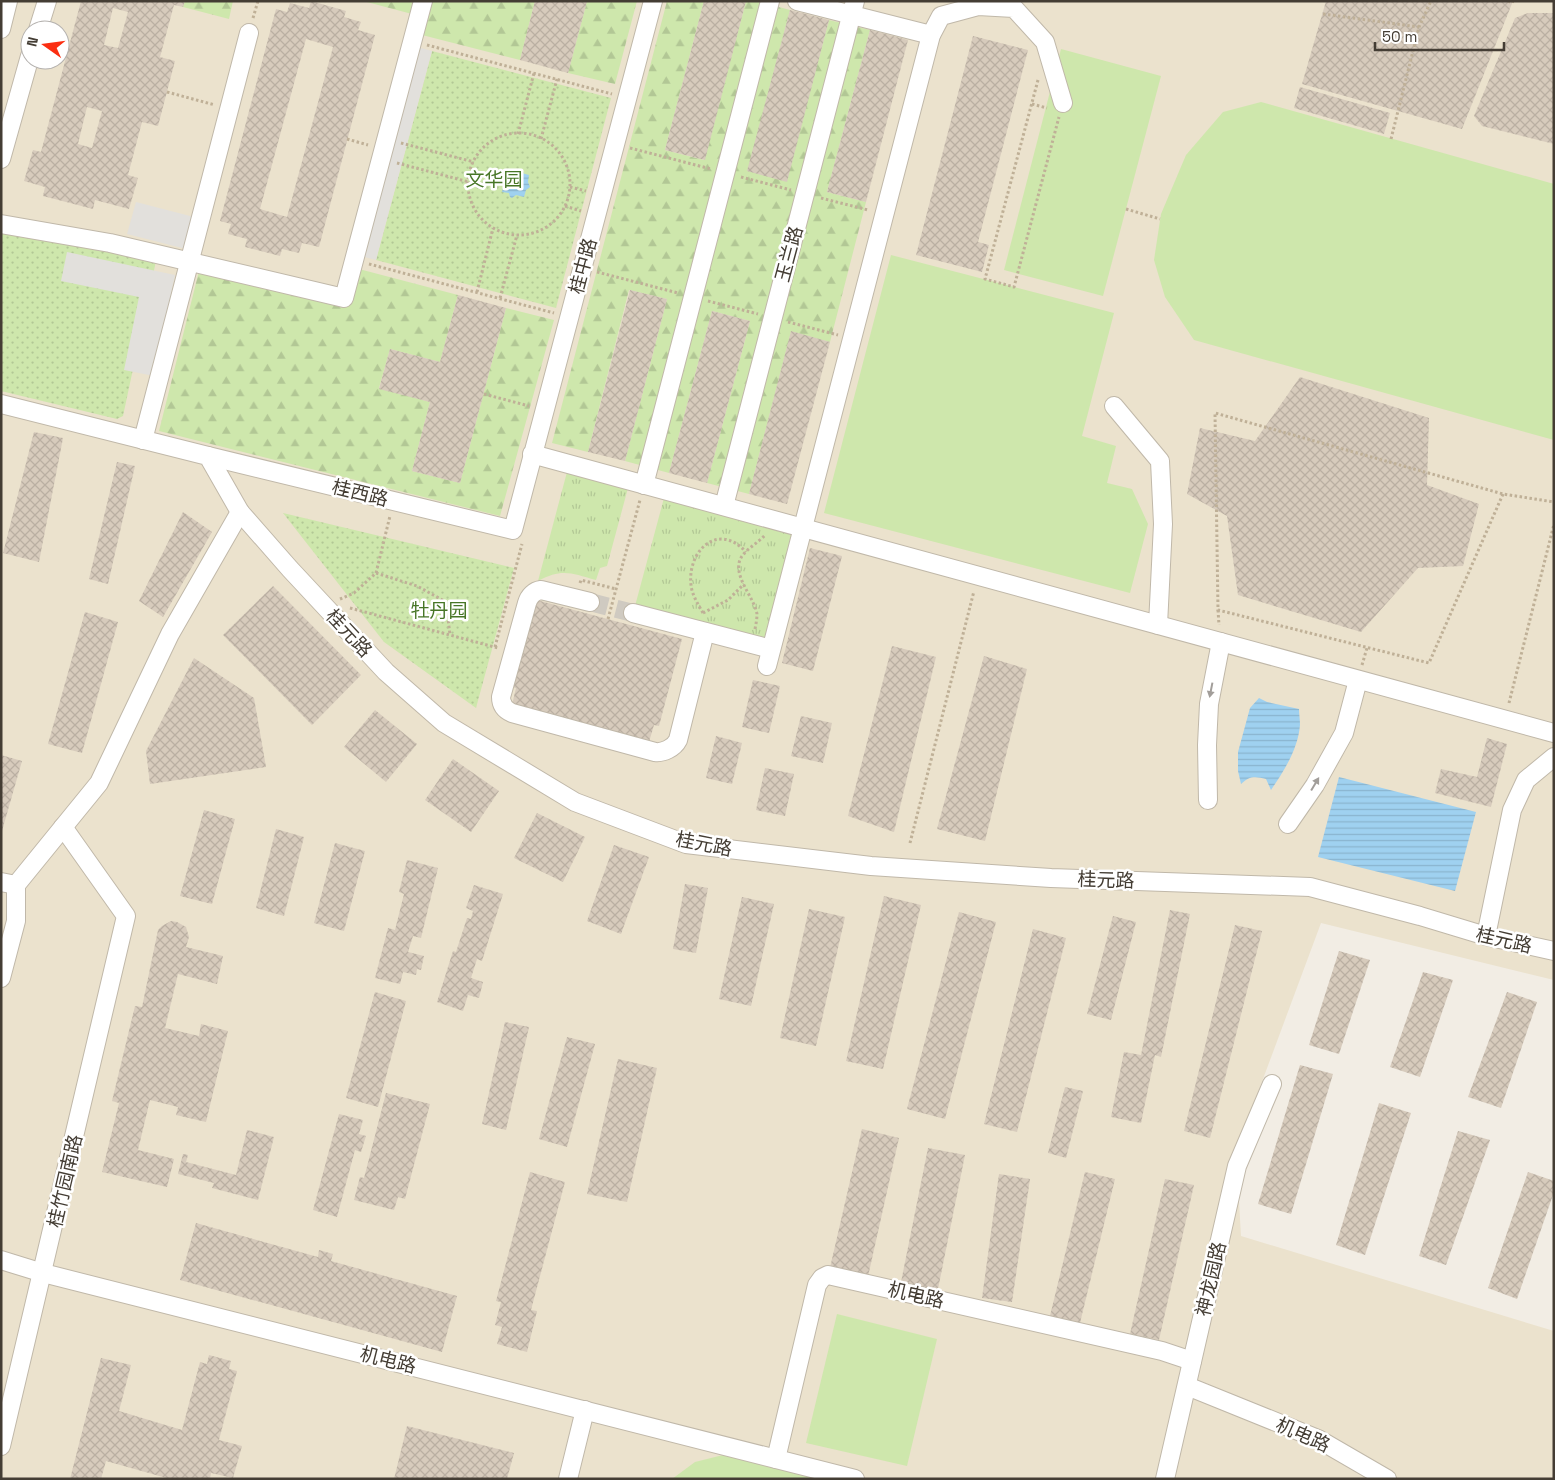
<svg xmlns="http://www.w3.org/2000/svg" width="1555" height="1480" viewBox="0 0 1555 1480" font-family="'Space Grotesk','Noto Sans SC',sans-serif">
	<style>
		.education { fill: #ebe2cd; fill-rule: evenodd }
		.grass { fill: url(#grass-tufts) }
		.forest { fill: url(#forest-firs) }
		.park { fill: url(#park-dots) }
		.pitch { fill: #cee7ac }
		.parking { fill: #e2e0dc }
		.water { fill: url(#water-rules) }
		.building { fill: url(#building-cross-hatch); fill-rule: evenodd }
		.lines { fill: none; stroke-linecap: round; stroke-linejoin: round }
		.minor-tunnel { stroke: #cfcac1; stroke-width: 18; stroke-dasharray: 18 9; stroke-linecap: butt }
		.minor-casing { stroke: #c0b8a9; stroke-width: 20 }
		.path { stroke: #bfb097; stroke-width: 3; stroke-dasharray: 2.5 2.5; stroke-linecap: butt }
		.minor { stroke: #fff; stroke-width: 18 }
		.oneway { fill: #a29e9a }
		.labels { text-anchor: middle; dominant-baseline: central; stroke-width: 5; stroke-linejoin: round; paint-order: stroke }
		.park-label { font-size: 19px; fill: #477627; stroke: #fff }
		.street-label { font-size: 19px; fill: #443d34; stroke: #fff }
	</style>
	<defs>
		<pattern id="grass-tufts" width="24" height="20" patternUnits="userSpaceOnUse" patternTransform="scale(1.25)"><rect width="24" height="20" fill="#cee7ac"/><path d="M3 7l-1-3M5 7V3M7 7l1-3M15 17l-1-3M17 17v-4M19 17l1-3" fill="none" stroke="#b2c795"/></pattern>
		<pattern id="forest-firs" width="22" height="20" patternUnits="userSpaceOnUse" patternTransform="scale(1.25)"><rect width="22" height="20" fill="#cee7ac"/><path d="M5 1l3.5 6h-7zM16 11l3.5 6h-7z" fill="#b2c795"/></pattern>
		<pattern id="park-dots" width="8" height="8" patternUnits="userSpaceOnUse" patternTransform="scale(1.25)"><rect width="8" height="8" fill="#cee7ac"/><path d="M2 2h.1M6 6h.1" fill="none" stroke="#b2c795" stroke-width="1.8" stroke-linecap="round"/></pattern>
		<pattern id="water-rules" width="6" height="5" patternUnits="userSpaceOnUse" patternTransform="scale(1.25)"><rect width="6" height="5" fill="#9fd1f0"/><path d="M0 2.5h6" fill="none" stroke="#8ab4ce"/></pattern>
		<pattern id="building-cross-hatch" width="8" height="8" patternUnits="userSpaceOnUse" patternTransform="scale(1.25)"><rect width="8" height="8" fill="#d7cbbc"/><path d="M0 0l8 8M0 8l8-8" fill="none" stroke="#baafa2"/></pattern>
	</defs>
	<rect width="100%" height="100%" fill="#f2ede4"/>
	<!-- education -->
	<path class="education" d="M1,1H1554V980L1321,923L1231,1165L1237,1166L1241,1236L1554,1331V1479H1ZM30,30H60V60H30Z"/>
	<!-- grass -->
	<g class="grass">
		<path d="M567,472L628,488L607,566L600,568L596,580C571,573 562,568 538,581Z"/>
		<path d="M664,498L796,532L767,641L635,606Z"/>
	</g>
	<!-- forest -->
	<g class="forest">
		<path d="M185,1H233L229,19L183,7Z"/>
		<path d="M363,1H535L520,60L422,35L427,18Z"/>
		<path d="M587,1H637L615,84L568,73Z"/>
		<path d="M667,1H704L665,150L704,160L746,1H758L790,10L748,171L786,181L829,20L870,30L827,192L866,202L830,342L791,332L749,494L707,483L750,321L712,311L669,473L625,461L667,299L629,290L588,452L552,443Z"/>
		<path d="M359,269L458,295L440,362L390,349L379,388L430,402L412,471L460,483L506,308L554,320L500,516L159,431L199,271L348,307Z"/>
	</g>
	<!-- park -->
	<g class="park">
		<path d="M432,51L611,98L556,308L376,260Z"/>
		<path d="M1,232L152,258L156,261L123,416L117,419L1,391Z"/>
		<path d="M283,513L514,568L476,708L384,642Z"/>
	</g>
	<!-- pitch -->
	<g class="pitch">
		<path d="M1061,49L1161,76L1103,296L1004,270Z"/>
		<path d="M1261,102L1554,184V440L1194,340L1165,297L1154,260L1161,214L1186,155L1223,112Z"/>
		<path d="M891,255L1114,313L1082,436L1116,446L1107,483L1132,489L1148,524L1130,593L824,513Z"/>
		<path d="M837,1314L937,1339L907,1466L806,1443Z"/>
		<path d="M723,1455L736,1457L819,1479H672L695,1462Z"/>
	</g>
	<!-- parking -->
	<g class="parking">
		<path d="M417,47L432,51L376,260L361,256Z"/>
		<path d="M136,202L194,217L186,249L127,234Z"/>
		<path d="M67,252L175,275L154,376L124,370L139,297L61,281Z"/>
	</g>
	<!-- water -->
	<g class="water">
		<path d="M517,169L521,170L522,173L529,175L528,182L530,187L526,190L524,197L516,195L512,198L510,197L509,193L502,192L504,184L502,179L506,177L508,170L515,171Z"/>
		<path d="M1259,698L1267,702L1299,709C1299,714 1300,719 1300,725C1298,749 1284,771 1271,790L1266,779C1255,776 1249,776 1241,784L1238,771V752L1250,708Z"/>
		<path d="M1339,777L1476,812L1455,891L1318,857Z"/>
	</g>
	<!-- building -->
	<g class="building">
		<path d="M81,1H185L183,7L174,5L160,57L175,61L158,126L142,122L128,175L138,178L129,209L95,200L93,209L43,196L45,187L24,181L33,150L41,152ZM113,8L128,12L118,48L104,45ZM87,107L102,111L92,148L78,144Z"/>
		<path d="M311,1L346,11L344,17L361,22L358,30L375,35L319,247L302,243L299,253L282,249L280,256L245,247L247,239L228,234L231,224L220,221L276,9L287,12L290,3L309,8ZM306,39L333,47L287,217L260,209Z"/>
		<path d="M535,1H587L568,73L520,60Z"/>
		<path d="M704,1H746L705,160L665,150Z"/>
		<path d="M1326,1H1513L1462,129L1302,84Z"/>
		<path d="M790,10L829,20L787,182L747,171Z"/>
		<path d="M1528,13H1554V144L1482,126L1474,116L1515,18Z"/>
		<path d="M870,30L908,40L866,202L827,192Z"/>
		<path d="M973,36L1028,50L978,242L989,245L982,272L916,255Z"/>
		<path d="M1300,87L1390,113L1384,134L1294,108Z"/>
		<path d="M630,290L667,299L625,461L588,452Z"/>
		<path d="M458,295L506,308L460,483L412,471L430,402L379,389L390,349L440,362Z"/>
		<path d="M712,311L750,321L707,483L669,473Z"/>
		<path d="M791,331L830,342L787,504L749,494Z"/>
		<path d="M1300,377L1429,418L1427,485L1479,504L1463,566L1418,568L1361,632L1238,595L1227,516L1187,494L1200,428L1255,441Z"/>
		<path d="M34,432L63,438L39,562L3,553Z"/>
		<path d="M117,462L135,466L108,584L89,579Z"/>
		<path d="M183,512L212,532L163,617L139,601Z"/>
		<path d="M810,548L842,556L813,671L782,663Z"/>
		<path d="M273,586L361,675L312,725L223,635Z"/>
		<path d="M533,599L682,639L659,726L654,725L649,742L512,705L516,688L510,687Z"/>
		<path d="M85,612L118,622L82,753L48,744Z"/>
		<path d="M892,646L936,657L894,832L848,816Z"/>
		<path d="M984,656L1027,669L985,841L937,829Z"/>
		<path d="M194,658L254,698L266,767L150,784L146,751Z"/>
		<path d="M753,680L780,686L769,733L742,727Z"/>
		<path d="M375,710L417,744L386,782L344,747Z"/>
		<path d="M801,716L832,723L823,763L791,756Z"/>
		<path d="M716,736L742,743L732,784L706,778Z"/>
		<path d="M1487,738L1507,744L1491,807L1435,793L1441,769L1477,777Z"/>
		<path d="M1,755L22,761L2,831H1Z"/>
		<path d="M453,759L499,791L471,832L425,800Z"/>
		<path d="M765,768L794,774L785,816L756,810Z"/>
		<path d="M204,810L235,819L212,904L180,896Z"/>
		<path d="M537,813L585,837L563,882L514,858Z"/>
		<path d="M276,829L304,837L284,916L256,908Z"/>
		<path d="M335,843L365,851L344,931L314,923Z"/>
		<path d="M614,845L649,857L621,934L587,921Z"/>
		<path d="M407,860L438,868L421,938L413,936L408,952L424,956L421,970L417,969L416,975L403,972L400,984L375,978L388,928L395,930L404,894L399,892Z"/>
		<path d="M685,884L708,888L696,953L673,949Z"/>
		<path d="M474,885L503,894L482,961L477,959L471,978L483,982L479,998L468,995L463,1011L437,1002L453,951L456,952L467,918L471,919L473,911L466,908Z"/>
		<path d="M884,896L921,905L883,1069L846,1061Z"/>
		<path d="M742,897L774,904L751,1006L719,999Z"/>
		<path d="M809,909L845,917L816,1046L780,1038Z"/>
		<path d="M1170,910L1190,914L1161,1057L1155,1055L1141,1123L1111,1117L1124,1052L1141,1055Z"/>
		<path d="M959,912L996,922L945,1119L907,1109Z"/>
		<path d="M1113,916L1136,922L1111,1020L1087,1014Z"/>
		<path d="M171,921L177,922L186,927L189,937L186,947L223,956L217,984L178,974L165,1028L199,1036L201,1024L228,1031L206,1122L176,1115L178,1107L150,1100L138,1150L174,1159L167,1187L102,1172L119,1103L112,1101L135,1006L142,1007L158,930L162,926Z"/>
		<path d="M1235,925L1262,931L1210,1138L1184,1131Z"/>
		<path d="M1033,929L1066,938L1017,1132L984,1124Z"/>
		<path d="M1339,951L1370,960L1339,1054L1309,1045Z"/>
		<path d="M1423,972L1453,980L1420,1077L1390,1067Z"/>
		<path d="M375,992L406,1001L378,1107L346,1098Z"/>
		<path d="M1507,992L1537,1002L1501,1108L1468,1097Z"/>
		<path d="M505,1022L529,1027L506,1130L482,1124Z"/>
		<path d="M567,1037L595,1044L567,1147L539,1139Z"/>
		<path d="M618,1059L657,1068L627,1202L587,1194Z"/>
		<path d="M1300,1065L1333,1074L1291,1214L1258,1204Z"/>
		<path d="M1065,1087L1083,1091L1066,1158L1048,1153Z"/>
		<path d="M386,1093L430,1104L405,1199L398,1197L394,1210L354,1200L360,1177L364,1178Z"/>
		<path d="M1379,1103L1411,1113L1365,1255L1336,1245Z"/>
		<path d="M339,1114L363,1120L359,1134L366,1136L361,1152L355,1150L337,1217L313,1210Z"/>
		<path d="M862,1129L899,1138L867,1281L829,1272Z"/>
		<path d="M247,1130L274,1137L258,1200L212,1188L214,1183L178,1174L183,1154L188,1155L186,1162L236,1175Z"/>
		<path d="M1458,1131L1490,1140L1446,1265L1419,1256Z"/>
		<path d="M928,1148L965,1155L937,1294L900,1287Z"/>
		<path d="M530,1172L565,1182L531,1310L537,1311L527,1352L497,1344L502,1327L495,1325L501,1302L496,1301Z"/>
		<path d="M1085,1172L1115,1179L1079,1327L1049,1320Z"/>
		<path d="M1528,1172L1554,1181V1192L1517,1299L1488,1288Z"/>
		<path d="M999,1174L1030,1179L1012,1302L982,1298Z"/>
		<path d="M1165,1179L1194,1185L1159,1340L1130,1334Z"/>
		<path d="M196,1223L318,1257L319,1250L333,1254L331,1261L457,1296L442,1352L180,1280Z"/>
		<path d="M209,1355L231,1361L229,1369L237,1371L219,1440L242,1446L233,1478L211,1473L210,1479H170L106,1461L101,1479H70L101,1358L131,1365L119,1411L182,1430L200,1362L207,1364Z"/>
		<path d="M407,1426L514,1453L507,1479H394Z"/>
	</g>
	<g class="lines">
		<!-- minor-tunnel -->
		<path class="minor-tunnel" d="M590,602L633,613"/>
		<!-- minor casing -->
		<g class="minor-casing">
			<g id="minor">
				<path d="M797,1L931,35"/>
				<path d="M1,29L8,1"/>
				<path d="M38,30L47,1"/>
				<path d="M1,159L30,56"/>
				<path d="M1,224L110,243L344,298L423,1"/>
				<path d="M1,404L208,456L240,512L290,569L386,672L444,723L575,802L686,844L871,866L1051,878L1310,887L1420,916L1486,936L1554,951"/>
				<path d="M1114,406L1160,461L1163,524L1158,625"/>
				<path d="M143,440L249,33"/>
				<path d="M532,454L1554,733"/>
				<path d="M208,456L513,530L653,1"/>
				<path d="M644,485L770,1"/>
				<path d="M724,506L855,1"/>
				<path d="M590,602L541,590C534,591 529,596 527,603L501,697C501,705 505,710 512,713L655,752C663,753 674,748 678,740L705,632"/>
				<path d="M633,613L771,649"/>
				<path d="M767,666L931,35L941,16L978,6L1014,8L1045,42L1063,103"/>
				<path d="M1208,800L1207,745L1209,704L1221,642"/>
				<path d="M1288,824L1315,785L1344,733L1358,680"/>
				<path d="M1,882L16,885L99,783L170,634L240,512"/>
				<path d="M1486,936L1512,810L1526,780L1554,757"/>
				<path d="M1,978L16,921V885"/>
				<path d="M1,1260L43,1273L855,1479"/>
				<path d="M1187,1386L1318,1439L1387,1479"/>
				<path d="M1,1446L126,916L63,827"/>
				<path d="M776,1459L817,1285L822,1278L828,1275L1162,1351L1192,1361"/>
				<path d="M568,1479L585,1410"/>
				<path d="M1165,1479L1237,1166L1272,1084"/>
			</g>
		</g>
		<!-- path -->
		<g class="path">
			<path d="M1508,1L1512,3L1513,1"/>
			<path d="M1323,14L1419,27"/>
			<path d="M253,18L258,1"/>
			<path d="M427,45L612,94"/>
			<path d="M1038,80L985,279L1014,287L1059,117"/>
			<path d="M167,92L215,105"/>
			<path d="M1032,104L1047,108"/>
			<circle cx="519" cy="184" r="51"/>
			<path d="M518,134L534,73"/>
			<path d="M347,139L368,145"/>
			<path d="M541,139L557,79"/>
			<path d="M1391,139L1419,27L1431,1"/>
			<path d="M401,143L474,162"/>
			<path d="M630,148L711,169"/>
			<path d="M397,163L469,182"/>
			<path d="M741,177L791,190"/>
			<path d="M570,187L586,191"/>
			<path d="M821,198L868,210"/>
			<path d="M565,206L581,211"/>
			<path d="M1126,209L1160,219"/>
			<path d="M369,264L554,313"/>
			<path d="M597,272L678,293"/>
			<path d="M477,292L493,228"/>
			<path d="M500,298L517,235"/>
			<path d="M708,301L758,314"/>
			<path d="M788,322L838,335"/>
			<path d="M484,394L529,406"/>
			<path d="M1503,494L1429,663L1218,610L1215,413L1503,494L1554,502"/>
			<path d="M376,573L390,516"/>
			<path d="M580,583L581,580L616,589"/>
			<path d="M340,599L354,593L376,573L417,586L446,602L450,635"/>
			<path d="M350,608L498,648"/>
			<path d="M1218,610L1219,625"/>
			<path d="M703,613C698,604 692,595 691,585C687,551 718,521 746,552"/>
			<path d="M703,613L728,600L744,584"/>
			<path d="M608,619L640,500"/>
			<path d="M755,629C756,624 757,619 757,614C754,596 730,574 742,556C748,548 759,542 765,535"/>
			<path d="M495,647L522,544"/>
			<path d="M1362,665L1367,648"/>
			<path d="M1509,703L1554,524"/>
			<path d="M910,843L974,591"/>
		</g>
		<!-- minor -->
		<use href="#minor" class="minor"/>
	</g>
	<!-- one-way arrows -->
	<defs><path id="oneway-solid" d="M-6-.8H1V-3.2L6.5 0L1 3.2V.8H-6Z" transform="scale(1.25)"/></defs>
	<g class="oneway">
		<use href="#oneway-solid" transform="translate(1211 690) rotate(101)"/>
		<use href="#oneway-solid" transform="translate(1315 784) rotate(-59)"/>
	</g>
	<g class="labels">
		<!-- park labels -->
		<g class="park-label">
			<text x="494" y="179">文华园</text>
			<text x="439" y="610">牡丹园</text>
		</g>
		<!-- street labels -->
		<g class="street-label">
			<text transform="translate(789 254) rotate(-75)">玉兰路</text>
			<text transform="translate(583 266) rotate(-75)">桂中路</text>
			<text transform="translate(360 493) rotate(14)">桂西路</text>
			<text transform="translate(349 633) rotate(47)">桂元路</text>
			<text transform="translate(704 844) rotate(11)">桂元路</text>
			<text transform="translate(1106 880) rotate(2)">桂元路</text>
			<text transform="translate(1504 940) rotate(13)">桂元路</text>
			<text transform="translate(65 1181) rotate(-77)">桂竹园南路</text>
			<text transform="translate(1211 1279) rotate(-77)">神龙园路</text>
			<text transform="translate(916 1295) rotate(13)">机电路</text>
			<text transform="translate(388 1360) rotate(14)">机电路</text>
			<text transform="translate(1303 1435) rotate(24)">机电路</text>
		</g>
	</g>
	<!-- border -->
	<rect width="1555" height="1480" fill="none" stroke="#443d34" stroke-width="5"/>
	<!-- north arrow -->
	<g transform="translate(45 45) rotate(284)"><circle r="24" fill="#ffffff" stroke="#b4b1ae"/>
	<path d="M0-4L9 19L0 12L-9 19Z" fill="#fb2e11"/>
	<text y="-8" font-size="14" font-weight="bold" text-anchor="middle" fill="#443d34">N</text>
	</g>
	<!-- scale -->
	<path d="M1375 42v8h129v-8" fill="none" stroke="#443d34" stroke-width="2.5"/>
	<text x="1382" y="42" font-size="15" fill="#443d34" stroke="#ffffff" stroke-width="4" paint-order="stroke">50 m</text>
</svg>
